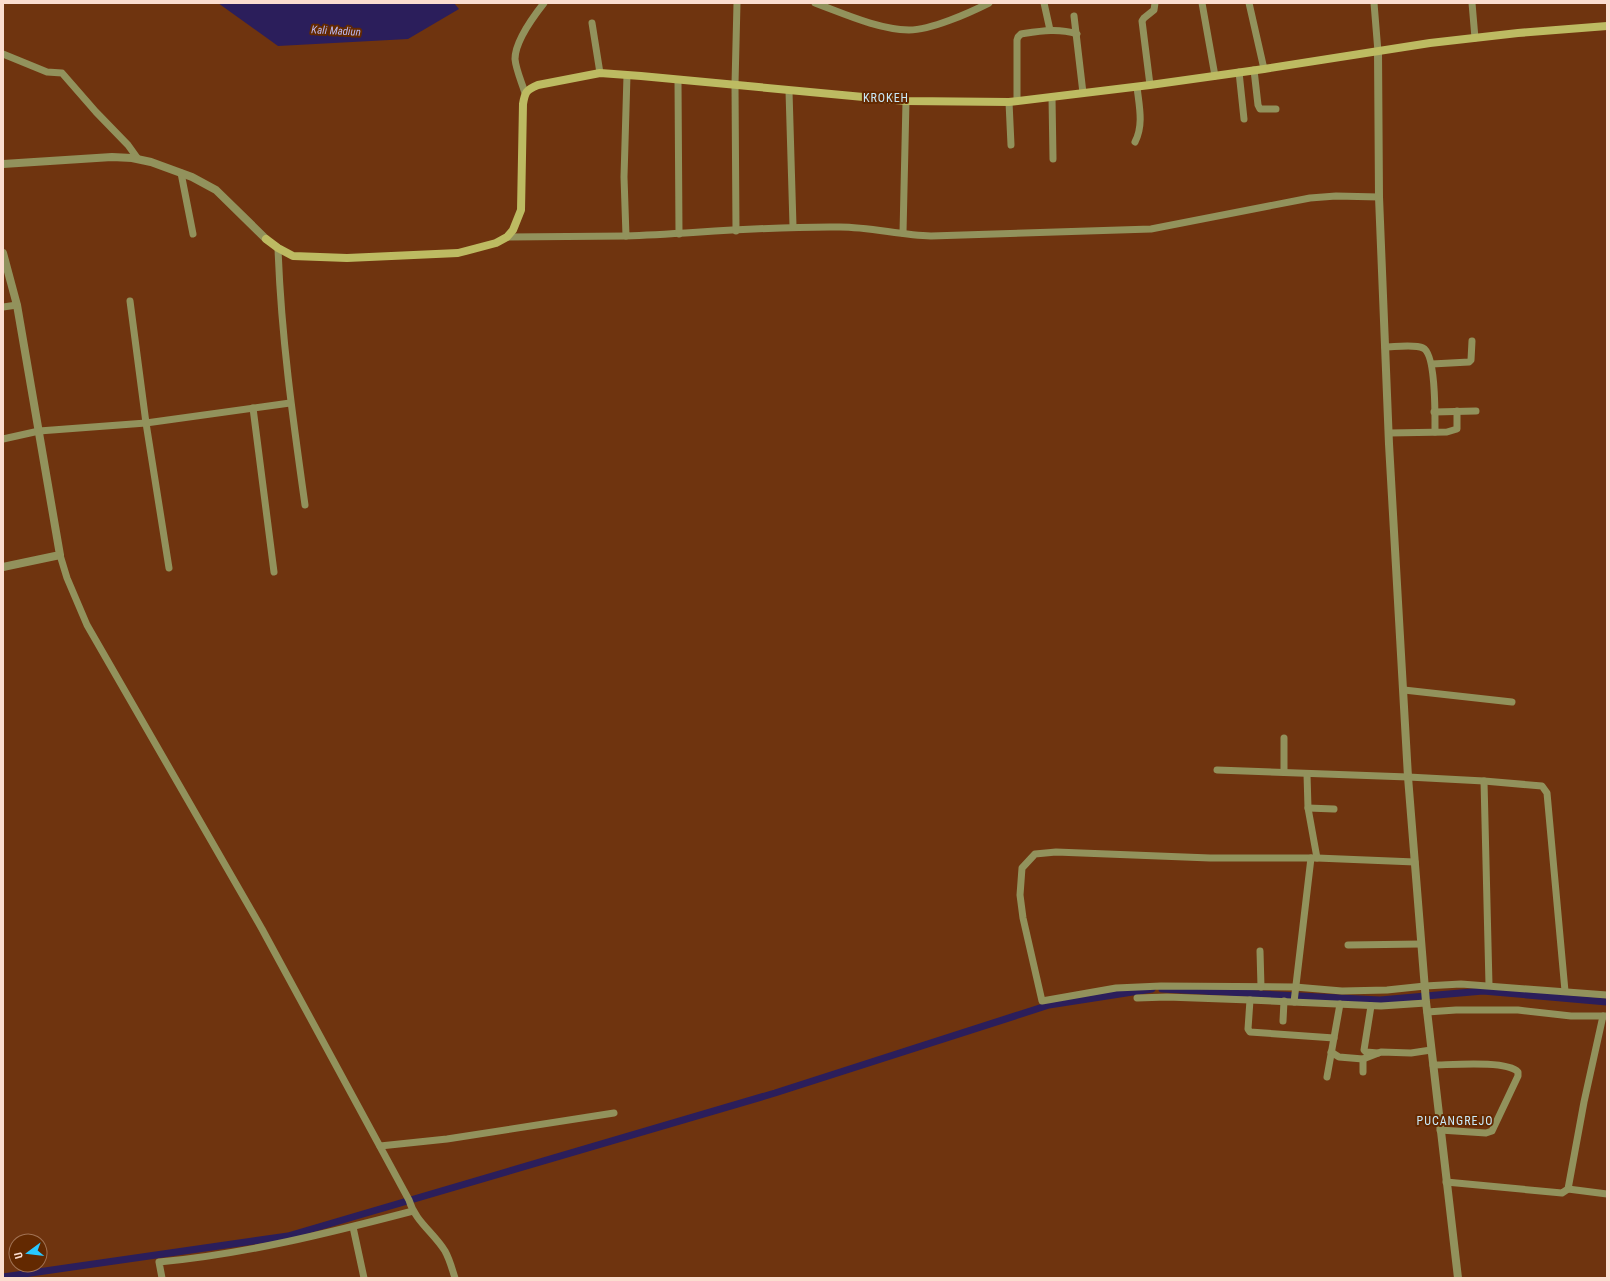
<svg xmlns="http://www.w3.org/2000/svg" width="1610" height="1281" viewBox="0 0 1610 1281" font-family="'Roboto Condensed',sans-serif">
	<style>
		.water { fill: #2b1e5b }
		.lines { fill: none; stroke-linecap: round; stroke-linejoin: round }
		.canal { stroke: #2b1e5b; stroke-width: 7 }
		.minor { stroke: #92925c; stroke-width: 7 }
		.tertiary { stroke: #92925c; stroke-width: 8 }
		.secondary { stroke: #bdbb62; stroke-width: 8 }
		.labels { text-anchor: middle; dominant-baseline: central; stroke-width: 4; stroke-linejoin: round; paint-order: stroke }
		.water-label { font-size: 11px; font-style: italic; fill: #bdb9f2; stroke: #632901 }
		.quarter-label { font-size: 12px; letter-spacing: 1px; fill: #c9e9f8; stroke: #632901 }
	</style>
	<rect width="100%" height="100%" fill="#6f340f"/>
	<!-- water -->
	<path class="water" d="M218,3H454L459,9L408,39L278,46Z"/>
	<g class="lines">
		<!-- canal -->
		<g class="canal">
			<path d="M1162,989L1380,1000L1483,991L1607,1002"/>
			<path d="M3,1277L288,1236L775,1093L1049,1005L1152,989"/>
		</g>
		<!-- minor -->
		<g class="minor">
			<path d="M815,3C845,14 877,29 909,30C931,30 969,13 989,3"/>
			<path d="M1044,3L1050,30"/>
			<path d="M1202,3L1215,76"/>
			<path d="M1249,3L1264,69"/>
			<path d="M1374,3L1378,52"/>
			<path d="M1472,3L1475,38"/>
			<path d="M1074,16L1083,93"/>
			<path d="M592,23L600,73"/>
			<path d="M3,54L47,72L62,73L96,112L128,145L138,159"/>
			<path d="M1254,70L1258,105L1260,109H1276"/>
			<path d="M1239,72L1244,119"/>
			<path d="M627,75L624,177L626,236C697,233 768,226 840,227C870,227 900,235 931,236L1151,229L1310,198L1336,196L1379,197"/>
			<path d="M678,80L679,234"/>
			<path d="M1150,85L1142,21L1144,18L1154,10L1155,3"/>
			<path d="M789,91L793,226"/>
			<path d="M525,93C522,83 516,70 515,59C515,41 533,17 544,3"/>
			<path d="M1052,97L1053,159"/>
			<path d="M1017,101V40L1018,37L1021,34C1041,31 1058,28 1077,34"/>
			<path d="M1009,102L1011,145"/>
			<path d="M1135,142C1144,125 1139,105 1137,87"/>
			<path d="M181,173L193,234"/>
			<path d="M736,231L735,84L737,3"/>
			<path d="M903,233L906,101"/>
			<path d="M507,237L626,236"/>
			<path d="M278,248C281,335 293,420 305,505"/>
			<path d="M130,301L146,423L169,568"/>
			<path d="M3,307L17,305"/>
			<path d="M1385,347C1394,347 1415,344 1423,348C1436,354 1435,416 1435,432"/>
			<path d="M1432,364L1469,362L1471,360L1472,341"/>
			<path d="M253,408L274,572"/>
			<path d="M1434,412L1476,411"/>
			<path d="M1389,433L1447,432L1457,429V411"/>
			<path d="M3,439L39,431L146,423L290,403"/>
			<path d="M60,555L67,578L87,625L262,929L409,1200C415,1221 434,1233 445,1251C450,1260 452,1269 455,1278"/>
			<path d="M1404,690L1512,702"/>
			<path d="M1284,738V772"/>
			<path d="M1217,770L1408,777L1484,781L1542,786L1547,793L1565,991"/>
			<path d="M1307,774L1308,808L1317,858"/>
			<path d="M1484,781L1489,985"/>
			<path d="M1308,808L1334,809"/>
			<path d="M1415,862L1317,858H1210L1056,852L1035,854L1022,868L1020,895L1023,918L1042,1001L1116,988L1161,986L1295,987L1342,991L1387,990L1425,986L1461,984L1607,995"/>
			<path d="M1348,945L1421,944"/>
			<path d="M1260,951L1261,987"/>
			<path d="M1137,998L1167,997L1250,1000L1381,1006L1426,1003"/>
			<path d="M1250,1000L1248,1029L1250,1032L1334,1038"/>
			<path d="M1294,1002L1311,858"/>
			<path d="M1371,1006L1364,1050L1366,1052L1378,1053"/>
			<path d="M1427,1012L1456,1010H1518L1571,1016H1606"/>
			<path d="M1283,1021L1284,1001"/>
			<path d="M1331,1052L1339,1057L1363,1059L1381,1052L1411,1053L1431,1050"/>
			<path d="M1433,1065C1450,1065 1507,1060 1518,1072V1076L1492,1131L1486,1133L1440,1130"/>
			<path d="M1363,1072V1059"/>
			<path d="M1327,1077L1340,1004"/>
			<path d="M380,1146L447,1139L614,1113"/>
			<path d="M1446,1182L1562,1193L1568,1189L1584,1102L1603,1016"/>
			<path d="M1568,1189L1607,1194"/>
			<path d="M353,1227L364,1278"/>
			<path d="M162,1278L159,1262C245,1254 329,1233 413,1211"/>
		</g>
		<!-- tertiary -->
		<g class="tertiary">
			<path d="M1378,52L1379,197L1389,444L1408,777L1426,1002L1458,1278"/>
			<path d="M3,164L112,157L132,158L151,162L192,177L216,190L266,239"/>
			<path d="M3,253L17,305L60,555L3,567"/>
		</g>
		<!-- secondary -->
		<path class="secondary" d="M266,239L278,248L293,256L347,258L458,253L496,243L507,237L513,230L521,210L523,104C525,92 526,90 538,85L600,73L641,76L906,101L1009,102L1150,85L1264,69L1430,43L1518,33L1607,26"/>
	</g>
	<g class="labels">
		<!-- water labels -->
		<g class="water-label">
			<text transform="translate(336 31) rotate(3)">Kali Madiun</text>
		</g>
		<!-- quarter labels -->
		<g class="quarter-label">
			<text x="886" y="98">KROKEH</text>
			<text x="1455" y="1121">PUCANGREJO</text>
		</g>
	</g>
	<!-- border -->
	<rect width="1610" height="1281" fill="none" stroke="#fbddcf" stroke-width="8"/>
	<!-- north arrow -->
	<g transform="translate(28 1253) rotate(255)"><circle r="19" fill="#632901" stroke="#a07153"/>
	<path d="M0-3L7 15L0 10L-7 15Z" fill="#28c8ff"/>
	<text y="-6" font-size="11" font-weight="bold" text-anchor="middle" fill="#fbddcf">U</text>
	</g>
</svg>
